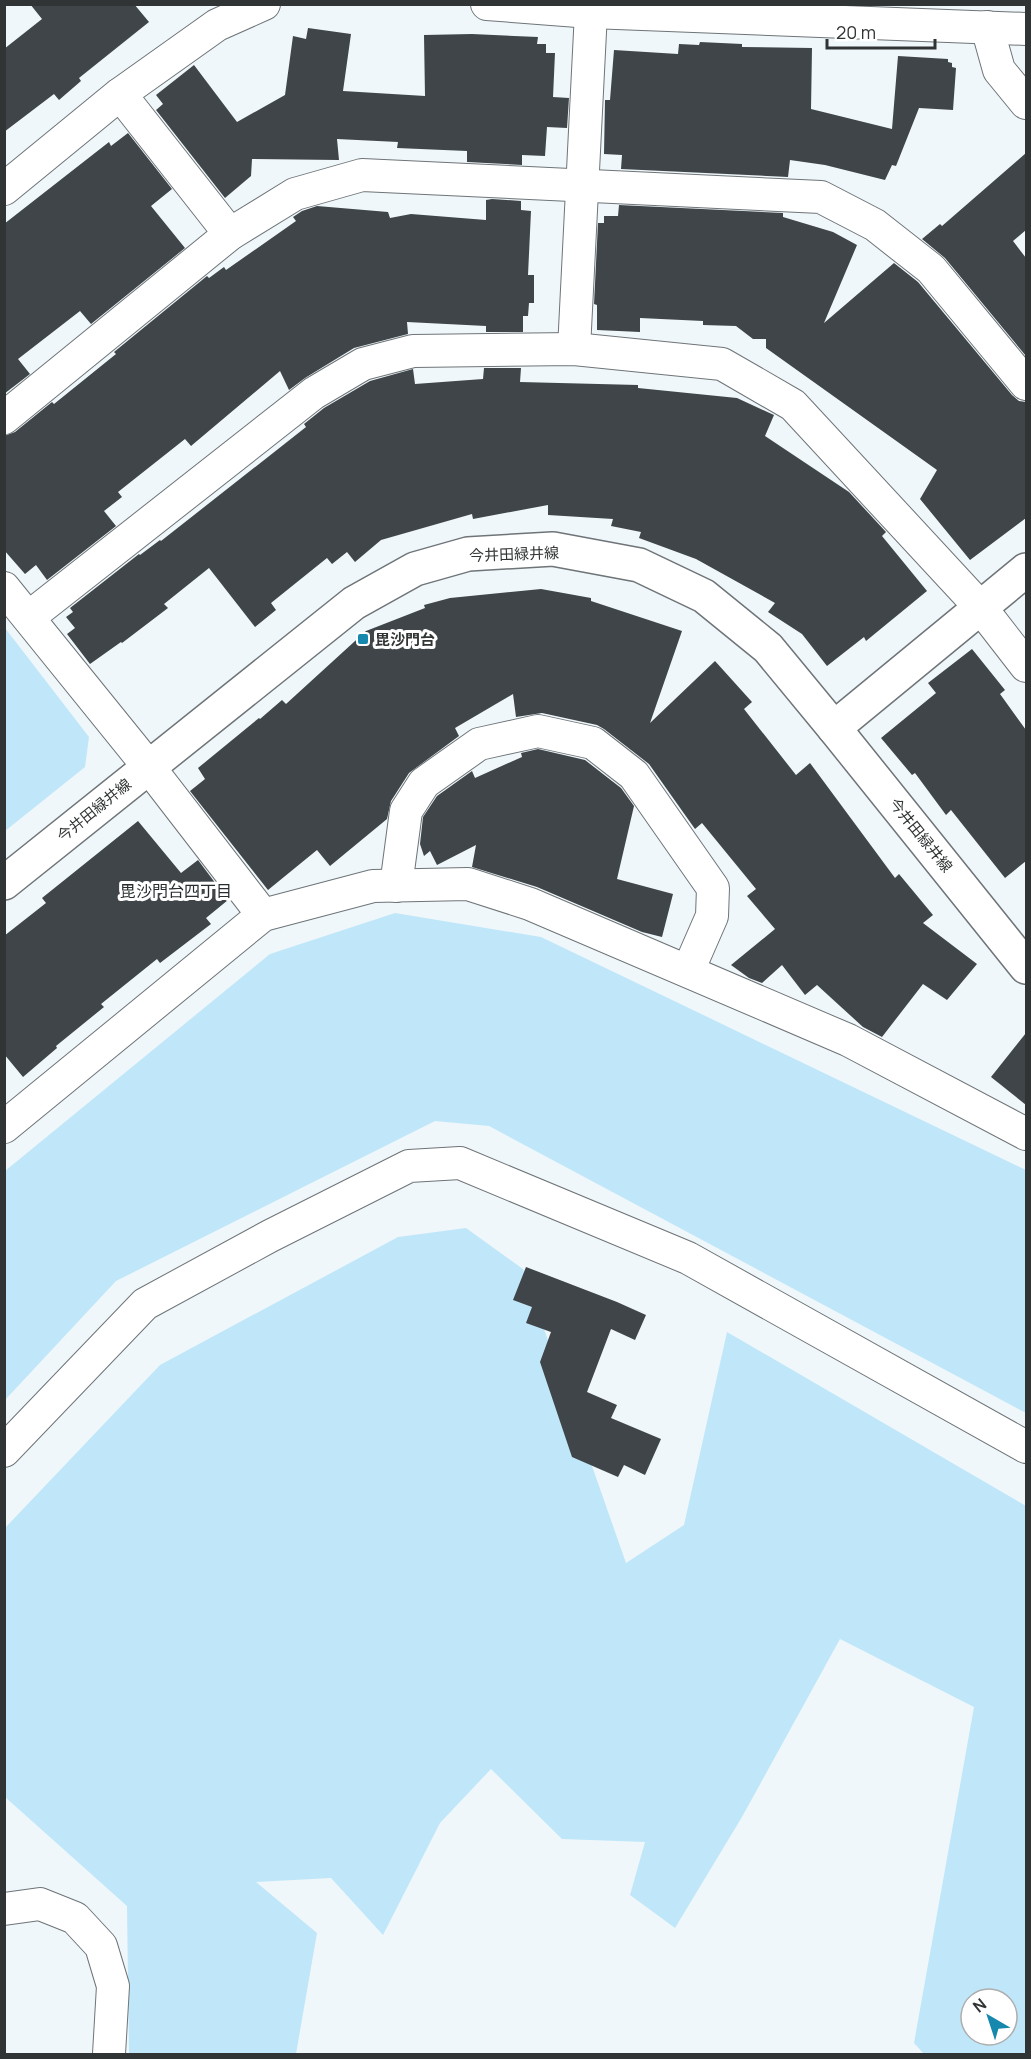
<svg xmlns="http://www.w3.org/2000/svg" width="1031" height="2059" viewBox="0 0 1031 2059" font-family="Manrope,'Noto Sans JP',sans-serif">
	<style>
		.green { fill: #c0e7f9; fill-rule: evenodd }
		.building { fill: #3f4548 }
		.lines { fill: none; stroke-linecap: round; stroke-linejoin: round }
		.minor-casing { stroke: #6e7477; stroke-width: 34 }
		.tertiary-casing { stroke: #6e7477; stroke-width: 36 }
		.secondary-casing { stroke: #6e7477; stroke-width: 36 }
		.minor { stroke: #fff; stroke-width: 32 }
		.tertiary { stroke: #fff; stroke-width: 33 }
		.secondary { stroke: #fff; stroke-width: 33 }
		.poi-dot { fill: #1687ad; stroke: #fff; stroke-width: 2 }
		.labels { text-anchor: middle; dominant-baseline: central; stroke-width: 6; stroke-linejoin: round; paint-order: stroke }
		.street-label { font-size: 15px; fill: #313435; stroke: #fff }
		.poi-label { font-size: 15px; font-weight: bold; fill: #313435; stroke: #fff; text-anchor: start }
		.neighbourhood-label { font-size: 16px; fill: #272d2f; stroke: #fff }
	</style>
	<rect width="100%" height="100%" fill="#eff7fa"/>
	<!-- green -->
	<g class="green">
		<path d="M5,628L89,737L85,767L5,831Z"/>
		<path d="M395,913L541,937L1026,1170V1413L489,1126L435,1121L116,1281L5,1400V1171L270,954Z"/>
		<path d="M466,1228L523,1269L626,1563L684,1525L727,1332L1026,1506V2054H924L914,2043L974,1707L840,1639L742,1817L675,1928L630,1895L645,1842L562,1839L491,1769L440,1823L383,1935L331,1878L256,1882L317,1933L296,2054H129L127,1906L5,1797V1528L160,1365L398,1237ZM971,1999H1007V2035H971Z"/>
	</g>
	<!-- building -->
	<g class="building">
		<path d="M30,4H134L149,22L79,78L81,81L59,100L54,94L4,132V49L42,19Z"/>
		<path d="M308,28L351,34L343,91L425,96L424,35L472,34L538,37L537,44H546V53H555L553,97L569,98L567,128L547,127L545,156L522,155V165L467,162V151L397,148L398,142L337,139L339,160L252,159L251,176L225,198L156,110L163,104L156,95L194,65L237,122L285,95L293,36L306,39Z"/>
		<path d="M700,42L742,44V47L812,48L811,109L892,129L898,56L948,59V62L952,63V67L956,68L953,110L919,108L896,166L892,165L885,180L825,165L790,160L788,177L621,169L622,155L604,154L605,100H610L614,50L678,54L679,44L699,45Z"/>
		<path d="M128,133L172,189L151,206L185,248L91,324L80,311L18,359L30,374L4,394V224L109,142L111,146Z"/>
		<path d="M1026,153V230L1013,241L1026,258V356L945,258L922,239L940,224L942,226Z"/>
		<path d="M492,199L521,201V210L531,211L528,275H534V303H529L528,316H523V332H486V326L407,322L408,334L354,348L305,378L289,390L280,371L191,446L185,439L118,492L122,497L104,511L116,526L47,580L36,565L25,574L4,550V436L15,432L52,402L54,404L116,354L114,352L207,276L209,278L224,267L226,270L296,221L293,217L302,211L317,206L388,212L390,218L411,214L486,220V200Z"/>
		<path d="M619,205L783,213V217L833,232L857,245L824,323L894,263L918,282L1012,395L1019,401L1026,402V518L970,560L920,499L937,470L766,348V339H753L736,326L703,325V321L640,318V332L597,330V305L594,304L598,223H604V216H618Z"/>
		<path d="M484,368H521L520,382L638,385V388L737,398L774,415L765,436L849,492L886,532L882,536L927,591L866,641L864,637L827,666L802,634L768,612L775,603L696,559L639,538L641,532L611,526L613,519L548,515V505L473,519L472,514L381,540L355,562L347,552L332,564L327,558L271,603L276,610L255,627L209,568L164,604L168,608L122,643L121,642L90,664L67,634L75,628L66,617L73,612L70,608L139,554L140,555L160,540L161,541L306,427L304,424L324,408L370,381L413,369L415,384L483,379Z"/>
		<path d="M541,589L591,598V601L682,631L650,723L715,661L752,702L744,709L796,775L810,763L895,878L899,874L933,915L923,923L977,964L947,1000L923,984L882,1037L863,1027L817,985L805,995L782,965L762,983L749,978L731,965L775,929L747,896L756,889L702,823L695,829L649,764L604,729L597,725L542,713L516,717L513,694L455,728L459,736L409,773L391,801L387,819L330,866L317,850L268,890L190,791L205,779L198,768L259,718L260,719L282,700L286,704L366,631L425,608L424,605L450,598Z"/>
		<path d="M972,649L1005,690L1000,694L1026,730V861L1005,878L951,810L946,815L915,773L912,775L881,738L936,693L928,683Z"/>
		<path d="M538,749L585,760L621,788L634,806L617,879L673,894L662,937L642,932L537,887L472,867L476,845L437,865L430,851L424,856L420,844L423,817L437,796L472,771L475,778L522,757L521,753Z"/>
		<path d="M138,821L181,873L198,860L228,900L206,918L211,924L160,963L157,959L101,1004L104,1007L56,1046L57,1048L23,1077L4,1054V936L46,903L42,898Z"/>
		<path d="M1026,1033V1105L991,1077Z"/>
		<path d="M526,1267L617,1302L646,1315L635,1340L611,1329L587,1392L617,1405L611,1418L661,1439L645,1475L624,1465L618,1477L572,1457L540,1362L551,1332L526,1323L532,1307L513,1300Z"/>
	</g>
	<g class="lines">
		<!-- minor casing -->
		<g class="minor-casing">
			<g id="minor">
				<path d="M487,4L591,12L1026,29"/>
				<path d="M987,27L999,70L1026,103"/>
				<path d="M120,94L230,234"/>
				<path d="M4,189L120,94L217,25L264,4"/>
				<path d="M574,349L591,12"/>
				<path d="M4,418L230,234L295,194L362,175L821,197L875,225L931,269L1026,384"/>
				<path d="M4,588L148,766L263,915"/>
				<path d="M29,617L314,393L363,364L413,351L574,349L722,364L793,405L981,608L1026,666"/>
				<path d="M396,886L406,811L424,783L479,744L538,731L593,743L634,775L713,888L712,916L688,971"/>
				<path d="M4,1127L263,915L373,886L468,884L530,904L848,1040L1026,1134"/>
				<path d="M4,1451L145,1304L270,1236L409,1166L460,1163L688,1258L1026,1447"/>
				<path d="M4,1909L40,1904L75,1918L101,1946L113,1986L109,2054"/>
			</g>
		</g>
		<!-- tertiary casing -->
		<g class="tertiary-casing">
			<path id="tertiary" d="M834,728L1026,570"/>
		</g>
		<!-- secondary casing -->
		<g class="secondary-casing">
			<path id="secondary" d="M4,883L354,603L415,569L468,554L553,549L639,565L704,596L768,648L834,728L1026,967"/>
		</g>
		<!-- minor -->
		<use href="#minor" class="minor"/>
		<!-- tertiary -->
		<use href="#tertiary" class="tertiary"/>
		<!-- secondary -->
		<use href="#secondary" class="secondary"/>
	</g>
	<!-- markers -->
	<rect class="poi-dot" x="357" y="633" width="12" height="12" rx="3"/>
	<g class="labels">
		<!-- street labels -->
		<g class="street-label">
			<text transform="translate(514 554) rotate(-2)">今井田緑井線</text>
			<text transform="translate(94 810) rotate(-39)">今井田緑井線</text>
			<text transform="translate(921 835) rotate(51)">今井田緑井線</text>
		</g>
		<!-- poi labels -->
		<g class="poi-label">
			<text x="375" y="639">毘沙門台</text>
		</g>
		<!-- neighbourhood labels -->
		<g class="neighbourhood-label">
			<text x="176" y="891">毘沙門台四丁目</text>
		</g>
	</g>
	<!-- border -->
	<rect width="1031" height="2059" fill="none" stroke="#313435" stroke-width="12"/>
	<!-- north arrow -->
	<g transform="translate(989 2017) rotate(321)"><circle r="28" fill="#ffffff" stroke="#adaeae" stroke-width="1.5"/>
	<path d="M0-4.5L10 22L0 15L-10 22Z" fill="#1687ad"/>
	<text y="-9" font-size="16" font-weight="bold" text-anchor="middle" fill="#313435">N</text>
	</g>
	<!-- scale -->
	<path d="M827 39v9h108v-9" fill="none" stroke="#313435" stroke-width="3"/>
	<text x="836" y="39" font-size="18" fill="#313435" stroke="#ffffff" stroke-width="4.5" paint-order="stroke">20 m</text>
</svg>
